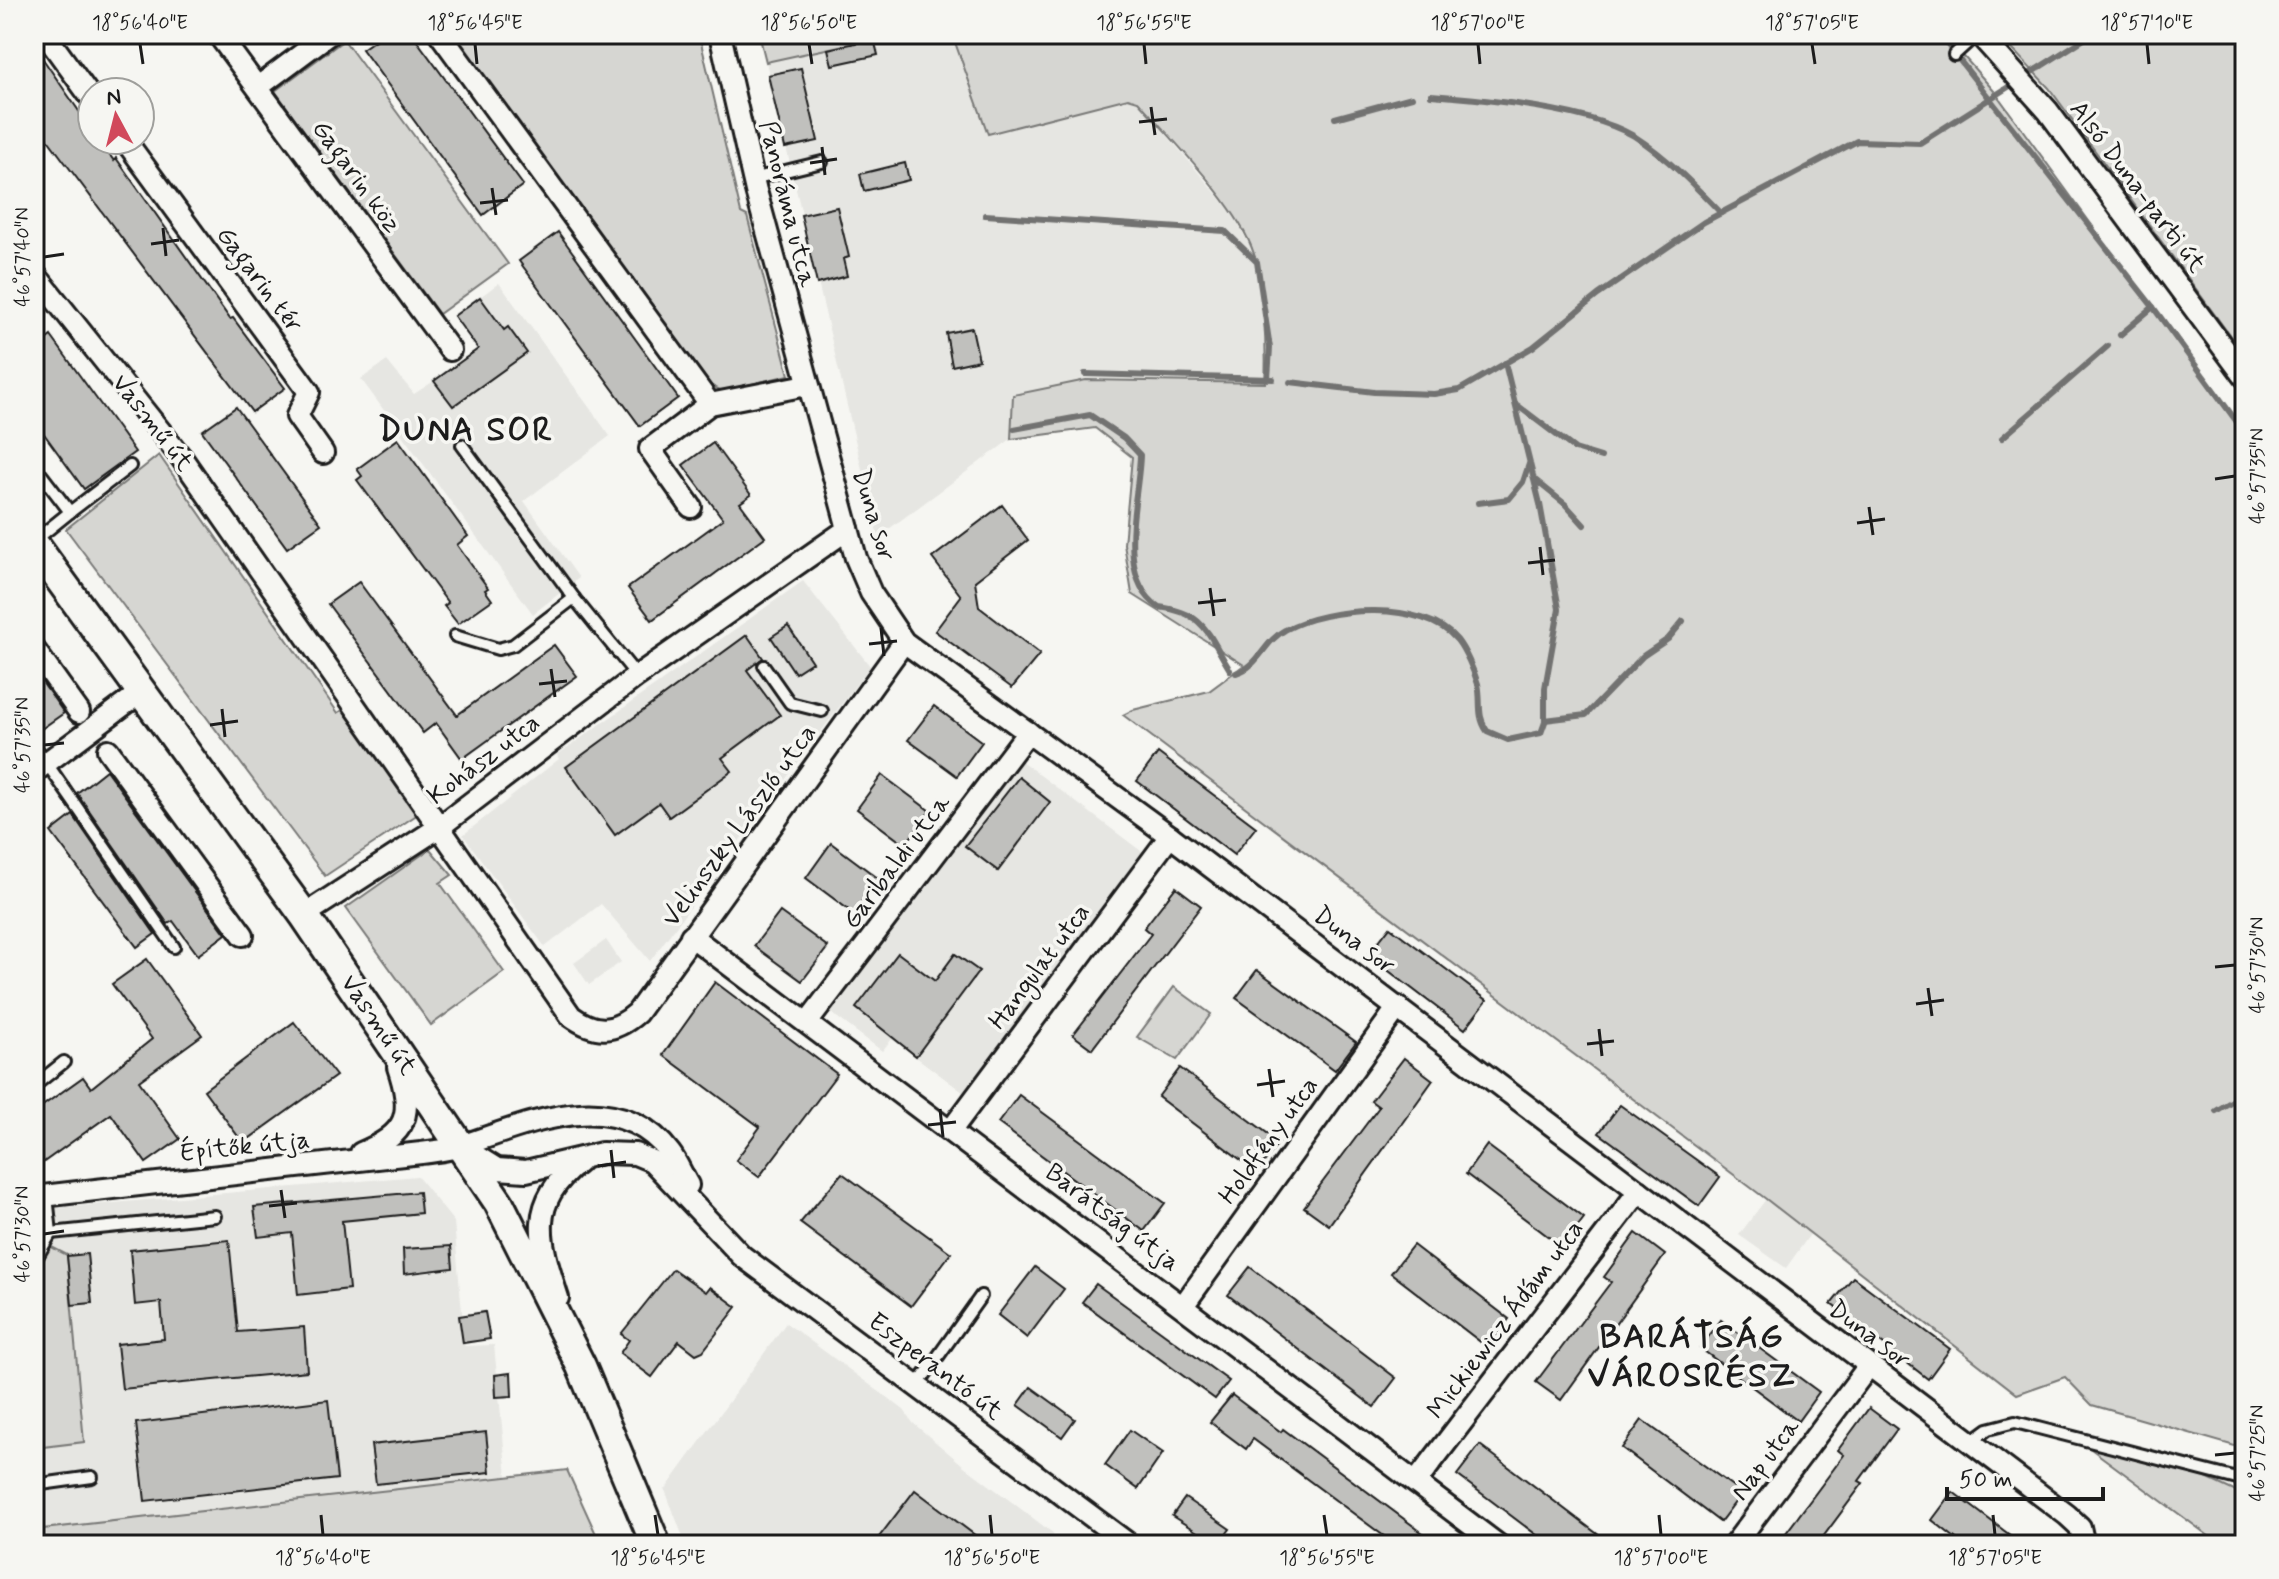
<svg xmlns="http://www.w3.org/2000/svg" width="2279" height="1579" viewBox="0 0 2279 1579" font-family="Mynerve,sans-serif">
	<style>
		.built { fill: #e6e6e2 }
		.green { fill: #d6d6d2; stroke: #797977; stroke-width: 2 }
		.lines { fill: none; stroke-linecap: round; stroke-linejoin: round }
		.stream { stroke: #727271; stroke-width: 6 }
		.building { fill: #c0c0bd; stroke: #1c1c1c; stroke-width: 2 }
		.lane-casing { stroke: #1c1c1c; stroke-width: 16 }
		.street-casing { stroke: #1c1c1c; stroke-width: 26 }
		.secondary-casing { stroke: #1c1c1c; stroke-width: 34 }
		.lane { stroke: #f6f6f2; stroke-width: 10 }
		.street { stroke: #f6f6f2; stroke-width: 20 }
		.secondary { stroke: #f6f6f2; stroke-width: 28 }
		.ticks { fill: none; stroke: #1c1c1c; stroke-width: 3 }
		.labels { text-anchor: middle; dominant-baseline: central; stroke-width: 7; stroke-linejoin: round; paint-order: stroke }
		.street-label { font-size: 26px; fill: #1c1c1c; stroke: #f6f6f2 }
		.district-label { font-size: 34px; font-weight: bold; letter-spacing: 2px; fill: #1c1c1c; stroke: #f6f6f2 }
		.neatline { fill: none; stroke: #1c1c1c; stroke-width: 3 }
		.ticks-label { font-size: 20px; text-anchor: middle; fill: #1c1c1c }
	</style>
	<rect width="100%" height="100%" fill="#f6f6f2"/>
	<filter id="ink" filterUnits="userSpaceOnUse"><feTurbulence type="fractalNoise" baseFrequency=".0125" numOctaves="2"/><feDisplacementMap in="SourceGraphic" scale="16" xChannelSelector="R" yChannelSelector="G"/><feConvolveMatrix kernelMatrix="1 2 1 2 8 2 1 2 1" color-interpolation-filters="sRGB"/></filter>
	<g filter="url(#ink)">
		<!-- built -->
		<g class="built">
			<path d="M895,34H952L988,134L1128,98L1138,101L1231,211L1254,253L1267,352L1265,383L1165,380L1014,394L1011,439L878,537L766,62Z"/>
			<path d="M499,283L610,436L524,501L579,578L533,614L361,379L387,361L414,394L434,381L478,349L454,316Z"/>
			<path d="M803,581L870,666L650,961L601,904L545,947L463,835L559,759L557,755Z"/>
			<path d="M1016,757L1145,854L964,1093L892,1039L882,1051L826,1009Z"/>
			<path d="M606,940L621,962L589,985L574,963Z"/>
			<path d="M417,1176L454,1222L465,1346L494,1345L507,1477L34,1530V1448L83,1442L34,1234V1210Z"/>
			<path d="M1766,1199L1811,1233L1786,1268L1739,1235Z"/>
			<path d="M786,1323L904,1410L913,1423L964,1466L1054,1534L1046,1545H686L665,1490Z"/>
		</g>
		<!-- green -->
		<g class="green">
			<path d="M453,34H699L741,213L747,216L789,375L722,391L706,383Z"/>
			<path d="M759,34H895L766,62Z"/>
			<path d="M952,34H1944L1994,91L2245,435V1449L2092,1405L2065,1377L2017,1394L1766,1199L1123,715L1133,710L1209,691L1244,665L1132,594L1124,544L1132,457L1095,428L1011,439L1013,395L1086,380L1265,383C1267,348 1264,286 1254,254C1239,206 1172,140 1138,101L1128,98L988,134Z"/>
			<path d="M1998,34H2245V356L2049,88Z"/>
			<path d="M344,40L508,264L439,314L275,91Z"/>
			<path d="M159,455L338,713L349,706L418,814L325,876L66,529Z"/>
			<path d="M430,849L452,875L440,883L504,972L431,1025L346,908Z"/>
			<path d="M1174,987L1211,1014L1177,1060L1137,1037Z"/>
			<path d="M34,1234L36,1239L67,1255L84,1442L34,1448Z"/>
			<path d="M2087,1446L2204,1477L2245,1496V1545H2221Z"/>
			<path d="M567,1470L601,1545H34V1530Z"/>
		</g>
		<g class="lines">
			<!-- stream -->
			<g class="stream">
				<path d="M1939,34L2153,307L2245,433"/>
				<path d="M1431,95C1485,99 1588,109 1634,136C1667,157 1694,185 1721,213"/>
				<path d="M1335,118L1412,97"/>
				<path d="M985,215L1225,231L1257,262L1270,348L1268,378"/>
				<path d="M2120,335L2153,307"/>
				<path d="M1085,374L1273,379"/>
				<path d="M1290,382L1374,392L1434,394L1459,390L1533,347L1598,295L1704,222L1857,141L1920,143L2092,34"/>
				<path d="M1517,405L1575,449L1601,457"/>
				<path d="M1014,429L1090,415L1124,438L1140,455C1139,498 1114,577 1159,607C1206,613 1207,633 1230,670"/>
				<path d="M2002,438L2108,346"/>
				<path d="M1534,479L1565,504L1584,525"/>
				<path d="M1478,503L1509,499L1523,482L1529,464"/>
				<path d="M1236,673C1259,667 1264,641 1285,630C1328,606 1424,600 1457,640C1465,650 1474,671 1478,684C1482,701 1476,715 1487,731L1508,740L1541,733L1545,722V688L1559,609L1540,504L1505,363"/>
				<path d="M1545,720L1586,715L1643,656L1668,639L1683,621"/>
				<path d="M2216,1111L2245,1093"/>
			</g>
		</g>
		<!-- building -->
		<g class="building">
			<path d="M384,34H412L523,185L483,215L362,49Z"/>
			<path d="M874,39L878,55L832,65L828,49Z"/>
			<path d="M34,46L92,130V140H99L114,161L116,158L230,319L233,318L285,388L252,412L34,121Z"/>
			<path d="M801,68L818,141L785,148L768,75Z"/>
			<path d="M905,163L909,180L864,191L860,174Z"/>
			<path d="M837,207L849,257L843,259L847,276L817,284L801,215Z"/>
			<path d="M558,232L678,398L640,426L519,261Z"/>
			<path d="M480,297L504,330L508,327L527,353L453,406L434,381L478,349L454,316Z"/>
			<path d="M972,328L979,360L952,366L946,333Z"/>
			<path d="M51,336L135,452L84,489L34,420V349Z"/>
			<path d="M236,407L321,524L287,548L202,431Z"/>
			<path d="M398,439L468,536L457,545L488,588L485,590L492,600L458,624L444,606L448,603L357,480L362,476L357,469Z"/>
			<path d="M713,443L751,495L740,503L765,537L652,620L628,588L723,519L683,465Z"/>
			<path d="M1002,505L1028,540L975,581L979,607L1040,654L1012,688L935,631L961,596L932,558Z"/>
			<path d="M359,582L457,715L554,645L577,676L462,759L436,723L423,733L328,604Z"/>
			<path d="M788,626L812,662L795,673L771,637Z"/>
			<path d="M747,635L763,658L747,670L780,715L722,758L732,771L669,817L659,803L615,835L566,767Z"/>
			<path d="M34,671L64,713L34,734Z"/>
			<path d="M934,706L982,742L957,776L908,740Z"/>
			<path d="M1158,753L1256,827L1234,855L1137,781Z"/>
			<path d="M106,770L226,934L198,955L173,921L168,924L77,793Z"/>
			<path d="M882,775L930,811L905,845L857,809Z"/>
			<path d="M1019,777L1050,802L998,871L965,846Z"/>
			<path d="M73,815L155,934L137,947L51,832Z"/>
			<path d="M831,843L879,879L853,913L806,878Z"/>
			<path d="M1176,887L1201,906L1092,1049L1073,1035L1151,934L1144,928Z"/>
			<path d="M780,912L828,947L802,981L754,946Z"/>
			<path d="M1390,927L1487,1000L1465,1029L1368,955Z"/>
			<path d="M898,953L935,981L955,954L979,971L916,1056L856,1008Z"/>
			<path d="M147,959L202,1035L139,1081L180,1139L146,1163L111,1114L34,1169V1112L83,1077L91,1088L152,1039L112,984Z"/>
			<path d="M1257,970L1356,1042L1335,1070L1236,998Z"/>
			<path d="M715,982L837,1074L759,1177L736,1160L760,1127L663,1055Z"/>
			<path d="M294,1022L336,1076L243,1143L204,1090Z"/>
			<path d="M1404,1058L1433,1080L1329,1225L1304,1207L1379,1107L1371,1101Z"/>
			<path d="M1180,1068L1279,1142L1257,1172L1158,1097Z"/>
			<path d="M1019,1095L1165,1203L1144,1231L998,1123Z"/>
			<path d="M1620,1105L1720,1177L1699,1206L1599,1133Z"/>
			<path d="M1487,1145L1584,1218L1562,1247L1466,1174Z"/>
			<path d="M842,1173L951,1253L911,1306L800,1223Z"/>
			<path d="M419,1192L421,1213L342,1221L349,1289L298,1295L292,1233L258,1237L254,1207Z"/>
			<path d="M1636,1233L1665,1255L1561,1400L1536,1382L1611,1282L1604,1277Z"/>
			<path d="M229,1240L238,1332L304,1327L307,1371L122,1389L117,1344L164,1339L161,1302L135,1305L130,1250Z"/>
			<path d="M1413,1245L1509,1319L1487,1347L1391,1273Z"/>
			<path d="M451,1246L453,1268L404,1274L403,1249Z"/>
			<path d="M87,1254L92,1303L72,1305L67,1256Z"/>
			<path d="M1035,1267L1064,1289L1027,1338L998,1315Z"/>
			<path d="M1250,1267L1396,1378L1374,1407L1228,1295Z"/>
			<path d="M673,1269L706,1292L710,1287L737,1307L703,1351L696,1354L679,1341L652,1377L620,1353L629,1340L621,1334Z"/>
			<path d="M1853,1277L1950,1349L1928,1379L1831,1304Z"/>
			<path d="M1096,1284L1229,1381L1215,1399L1082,1302Z"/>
			<path d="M485,1312L490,1339L463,1343L459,1316Z"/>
			<path d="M1721,1320L1819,1392L1798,1421L1700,1348Z"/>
			<path d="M511,1373L512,1396L496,1397L495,1375Z"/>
			<path d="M1031,1387L1075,1419L1062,1437L1018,1405Z"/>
			<path d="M1232,1395L1281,1432L1283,1429L1439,1545H1396L1253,1439L1246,1449L1210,1422Z"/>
			<path d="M328,1400L337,1479L145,1501L136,1423Z"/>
			<path d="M1869,1408L1897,1429L1859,1481L1863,1483L1817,1545H1777L1844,1455L1838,1450Z"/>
			<path d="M1642,1420L1742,1493L1720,1522L1622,1448Z"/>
			<path d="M1130,1430L1163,1453L1138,1489L1105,1465Z"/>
			<path d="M486,1432L490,1472L376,1484L371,1445Z"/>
			<path d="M1480,1445L1612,1545H1550L1481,1493L1457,1475Z"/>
			<path d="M915,1490L988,1545H873Z"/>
			<path d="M1953,1492L2023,1545H1964L1932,1520Z"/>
			<path d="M1185,1498L1230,1529L1218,1545L1172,1516Z"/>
		</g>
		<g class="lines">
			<!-- lane casing -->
			<g class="lane-casing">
				<g id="lane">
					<path d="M1954,55L1977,34"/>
					<path d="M753,179L822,162"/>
					<path d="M462,445L574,598L637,676"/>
					<path d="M34,465L70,512L34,541"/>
					<path d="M70,512L130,466"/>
					<path d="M455,636L498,649L513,645L574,598"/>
					<path d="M764,666L790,703L822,711"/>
					<path d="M34,745L174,947"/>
					<path d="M34,1086L64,1062"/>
					<path d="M51,1233L215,1216"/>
					<path d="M34,1262L51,1233L47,1196"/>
					<path d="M917,1386L981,1296"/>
					<path d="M1969,1443L1988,1429L2015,1422L2245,1481"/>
					<path d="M34,1485L92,1477"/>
				</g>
			</g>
			<!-- street casing -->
			<g class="street-casing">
				<g id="street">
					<path d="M45,34L92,99"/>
					<path d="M218,34L450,350"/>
					<path d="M440,34L710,404"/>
					<path d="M720,34L756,191L856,558L871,593L904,642L1170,836L2067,1515L2080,1527L2084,1545"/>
					<path d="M1979,34L2048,111L2245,377"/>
					<path d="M258,87L329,34"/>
					<path d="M125,140L309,392L297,416L323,453"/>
					<path d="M34,273L181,457L571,1016C596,1034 614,1033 637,1013L904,642"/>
					<path d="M691,507L650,449L710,404L807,385"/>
					<path d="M34,649L79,712"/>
					<path d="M108,750L243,935"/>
					<path d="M34,772L141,692"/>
					<path d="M304,915L438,828L637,676L848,529"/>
					<path d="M691,936L1498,1545"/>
					<path d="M807,1023L1028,732"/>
					<path d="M952,1129L1170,836"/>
					<path d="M468,1151L497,1169L526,1171L602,1153L635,1154L652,1161L742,1256L1130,1545"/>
					<path d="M361,1153C408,1134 414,1114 398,1067"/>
					<path d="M34,1197L421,1153C435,1151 451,1150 464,1145C530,1123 617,1083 670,1153C677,1162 682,1175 688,1185"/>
					<path d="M558,1298C540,1242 526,1204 579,1162"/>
					<path d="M1183,1306L1398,1007"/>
					<path d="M1416,1482L1639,1191"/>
					<path d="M1734,1545L1868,1367"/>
				</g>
			</g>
			<!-- secondary casing -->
			<g class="secondary-casing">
				<path id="secondary" d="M34,544L304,915L499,1203L581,1366L656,1545"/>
			</g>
			<!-- lane -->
			<use href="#lane" class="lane"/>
			<!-- street -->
			<use href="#street" class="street"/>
			<!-- secondary -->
			<use href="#secondary" class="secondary"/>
		</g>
	</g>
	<!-- ticks -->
	<path class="ticks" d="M140,44L143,64M475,44L477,64M809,44L812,64M1144,44L1146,64M1478,44L1480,64M1812,44L1815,64M2147,44L2149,64M1151,107L1155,135M1139,122L1167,119M822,147L825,175M810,163L837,159M492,188L496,215M480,203L508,200M163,228L166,256M151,244L179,240M44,257L64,254M2215,479L2235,476M1869,507L1873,535M1857,523L1885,519M1540,547L1543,575M1528,563L1555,560M1210,588L1214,616M1198,603L1226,600M881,628L884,656M869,644L897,641M551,669L555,697M539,684L567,681M222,709L225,737M210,725L238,721M44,745L64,743M2215,967L2235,965M1928,988L1932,1016M1916,1004L1944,1000M1599,1029L1602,1056M1587,1044L1614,1041M1269,1069L1273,1097M1257,1085L1285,1081M940,1109L943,1137M928,1125L956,1122M611,1150L614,1178M598,1166L626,1162M281,1190L285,1218M269,1206L297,1203M44,1234L64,1231M2215,1455L2235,1453M321,1515L323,1535M655,1515L658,1535M990,1515L992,1535M1324,1515L1327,1535M1659,1515L1661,1535M1993,1515L1995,1535"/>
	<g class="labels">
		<!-- street labels -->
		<g class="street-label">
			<text transform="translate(356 177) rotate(54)">Gagarin köz</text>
			<text transform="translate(2137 187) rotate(53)">Alsó Duna-parti út</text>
			<text transform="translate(787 204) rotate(76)">Panoráma utca</text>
			<text transform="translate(259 280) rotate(53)">Gagarin tér</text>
			<text transform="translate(152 423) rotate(52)">Vasmű út</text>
			<text transform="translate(873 515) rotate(73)">Duna sor</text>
			<text transform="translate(484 760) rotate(-37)">Kohász utca</text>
			<text transform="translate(740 826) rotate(-54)">Velinszky László utca</text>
			<text transform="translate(897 862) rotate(-53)">Garibaldi utca</text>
			<text transform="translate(1354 941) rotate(37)">Duna sor</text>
			<text transform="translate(1040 967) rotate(-53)">Hangulat utca</text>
			<text transform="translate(378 1025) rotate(56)">Vasmű út</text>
			<text transform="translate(1269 1141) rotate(-54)">Holdfény utca</text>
			<text transform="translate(245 1147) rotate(-6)">Építők útja</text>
			<text transform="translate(1112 1218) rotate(37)">Barátság útja</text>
			<text transform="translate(1506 1320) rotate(-53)">Mickiewicz Ádám utca</text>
			<text transform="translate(1869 1335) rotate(37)">Duna sor</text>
			<text transform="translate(935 1367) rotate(37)">Eszperantó út</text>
			<text transform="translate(1766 1460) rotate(-53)">Nap utca</text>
		</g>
		<!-- district labels -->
		<g class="district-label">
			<text x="466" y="430">DUNA SOR</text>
			<text x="1692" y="1337">BARÁTSÁG<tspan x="1692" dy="39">VÁROSRÉSZ</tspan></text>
		</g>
	</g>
	<!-- margin -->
	<rect width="2279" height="1579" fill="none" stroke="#f6f6f2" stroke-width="88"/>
	<!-- north arrow -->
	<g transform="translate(116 116) rotate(353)"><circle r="38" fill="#f6f6f2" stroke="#9f9f9c" stroke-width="2"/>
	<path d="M0-6L14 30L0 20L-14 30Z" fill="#d1495b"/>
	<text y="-12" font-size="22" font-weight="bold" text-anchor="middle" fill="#1c1c1c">N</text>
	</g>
	<!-- scale -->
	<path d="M1947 1487v12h156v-12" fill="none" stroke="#1c1c1c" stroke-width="4"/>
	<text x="1959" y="1487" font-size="24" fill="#1c1c1c" stroke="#f6f6f2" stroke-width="6" paint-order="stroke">50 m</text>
	<rect x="44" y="44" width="2191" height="1491" class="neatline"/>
	<g class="ticks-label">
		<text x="140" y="29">18°56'40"E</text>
		<text x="475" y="29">18°56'45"E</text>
		<text x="809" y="29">18°56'50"E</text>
		<text x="1144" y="29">18°56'55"E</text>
		<text x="1478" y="29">18°57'00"E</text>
		<text x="1812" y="29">18°57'05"E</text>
		<text x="2147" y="29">18°57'10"E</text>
		<text transform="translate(22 257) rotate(-90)" y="7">46°57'40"N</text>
		<text transform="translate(2257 476) rotate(-90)" y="7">46°57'35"N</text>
		<text transform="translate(22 745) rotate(-90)" y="7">46°57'35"N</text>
		<text transform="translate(2257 965) rotate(-90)" y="7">46°57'30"N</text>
		<text transform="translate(22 1234) rotate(-90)" y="7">46°57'30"N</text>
		<text transform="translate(2257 1453) rotate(-90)" y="7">46°57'25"N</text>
		<text x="323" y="1564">18°56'40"E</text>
		<text x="658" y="1564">18°56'45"E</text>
		<text x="992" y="1564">18°56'50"E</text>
		<text x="1327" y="1564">18°56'55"E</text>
		<text x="1661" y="1564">18°57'00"E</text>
		<text x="1995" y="1564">18°57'05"E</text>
	</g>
</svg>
